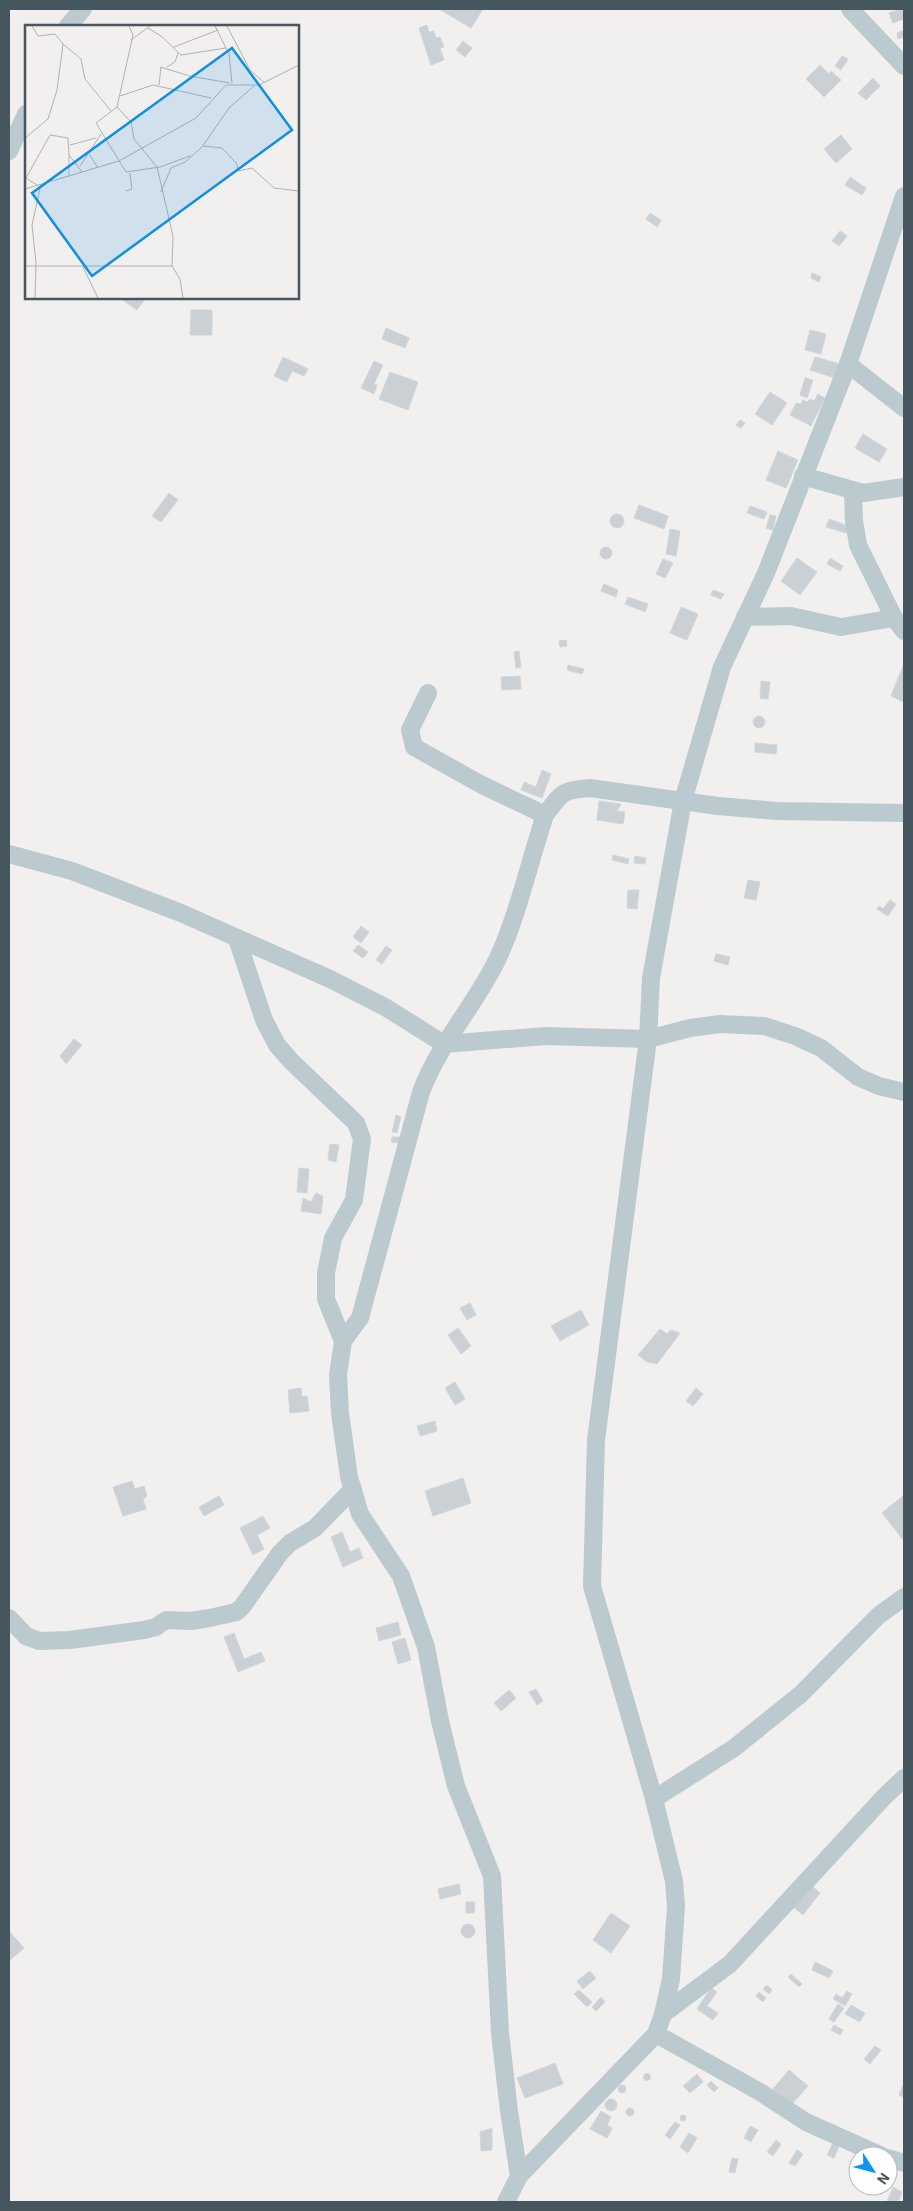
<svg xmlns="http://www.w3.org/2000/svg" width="913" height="2211" viewBox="0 0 913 2211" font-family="Roboto,sans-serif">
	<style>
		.building { fill: #cad0d4; stroke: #d2d6db }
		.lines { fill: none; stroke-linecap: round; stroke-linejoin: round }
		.minor { stroke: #bbcacf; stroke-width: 18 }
		.inset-road { fill: none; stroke: #adb2b5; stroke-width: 1 }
		.view { fill: #108fe1; fill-opacity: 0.15; stroke: #108fe1; stroke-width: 2.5 }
		.inset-edge { fill: none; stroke: #45565e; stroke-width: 2.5 }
	</style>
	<rect width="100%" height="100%" fill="#f2efef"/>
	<!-- building -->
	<g class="building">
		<path d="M439,9H483L471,28Z"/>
		<path d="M901,9H904V19L893,23L889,13Z"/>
		<path d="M427,25L429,32L434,31L436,38L440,37L444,47L440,48L444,60L431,65L419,28Z"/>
		<path d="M904,30V37L898,39L897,33Z"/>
		<path d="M463,41L472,48L465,57L456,50Z"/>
		<path d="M842,56L848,59L841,70L835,66Z"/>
		<path d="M820,65L829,74L831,71L841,80L824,97L806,79Z"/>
		<path d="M873,78L880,86L866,100L858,93Z"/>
		<path d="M841,135L852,149L836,163L824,149Z"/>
		<path d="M850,177L866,188L862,195L845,185Z"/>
		<path d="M650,213L661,220L657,227L646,219Z"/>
		<path d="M840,231L847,236L839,246L832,241Z"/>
		<path d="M812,273L821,277L819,282L811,278Z"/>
		<path d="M120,298H143L145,299L137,310Z"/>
		<path d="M191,310H212V335H190Z"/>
		<path d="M386,328L409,338L405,348L382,339Z"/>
		<path d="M810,330L826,334L821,354L805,350Z"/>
		<path d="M283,357L308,369L304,376L292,371L287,382L274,376Z"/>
		<path d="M815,357L840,364L835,378L810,370Z"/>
		<path d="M374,361L383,365L374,384L377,385L374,394L361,388Z"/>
		<path d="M390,372L418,382L408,410L379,399Z"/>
		<path d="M805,378L813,380L807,398L800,395Z"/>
		<path d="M770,392L787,403L772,425L755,414Z"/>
		<path d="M818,394L825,398L811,426L790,415L796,403L801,404L803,400L807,402L810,399L814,401Z"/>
		<path d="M740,420L745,423L741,428L736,425Z"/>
		<path d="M863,434L887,449L879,462L855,448Z"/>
		<path d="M778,451L798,460L786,488L766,480Z"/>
		<path d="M169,493L178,500L161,522L152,516Z"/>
		<path d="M639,505L668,516L664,529L634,518Z"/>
		<path d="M750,506L767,512L764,519L747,513Z"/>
		<circle cx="617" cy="521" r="7"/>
		<path d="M770,515L776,516L773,530L766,528Z"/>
		<path d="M829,519L848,526L846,533L826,527Z"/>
		<path d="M670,529L680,531L676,556L666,554Z"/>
		<circle cx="606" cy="553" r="6"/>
		<path d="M797,558L817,572L800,595L781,581Z"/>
		<path d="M830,558L843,566L840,571L827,564Z"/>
		<path d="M663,559L673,563L665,578L656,574Z"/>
		<path d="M604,584L618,590L616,597L601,591Z"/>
		<path d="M713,590L724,594L721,599L711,595Z"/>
		<path d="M628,597L648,604L645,612L625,604Z"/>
		<path d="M681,607L698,614L687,640L670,633Z"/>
		<path d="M566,640L567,646L560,647L559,641Z"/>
		<path d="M519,651L521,667L516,668L514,652Z"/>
		<path d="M568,665L584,669L582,674L567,670Z"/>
		<path d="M903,666L904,667V702L891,696Z"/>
		<path d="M520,676L521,689L502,690L501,677Z"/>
		<path d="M761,681L770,682L768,699L760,698Z"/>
		<circle cx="759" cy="722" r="6"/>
		<path d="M755,743L777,745L776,754L755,752Z"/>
		<path d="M542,770L551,774L542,798L521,790L524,782L536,787Z"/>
		<path d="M599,801L621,804L617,811L625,812L623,824L597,820Z"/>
		<path d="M613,855L629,859L628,864L612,860Z"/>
		<path d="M635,856L646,858L645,864L634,863Z"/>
		<path d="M748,880L760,882L756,900L744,898Z"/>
		<path d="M628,890H639L637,909L627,908Z"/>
		<path d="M890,900L896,904L888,916L877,909L879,906L883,909Z"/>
		<path d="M361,926L369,932L361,943L353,937Z"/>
		<path d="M358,945L368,952L363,958L353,951Z"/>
		<path d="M386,946L392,950L382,964L376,960Z"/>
		<path d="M716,954L730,957L728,965L714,961Z"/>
		<path d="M74,1039L82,1045L66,1064L60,1056Z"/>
		<path d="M396,1115L401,1117L397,1133L392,1132Z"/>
		<path d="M404,1121L406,1124L402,1143L391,1142L392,1137H402Z"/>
		<path d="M330,1144L339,1145L336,1162L328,1160Z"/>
		<path d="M299,1168L309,1169L307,1193L297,1192Z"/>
		<path d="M316,1193L323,1196L321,1214L301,1211L303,1198L311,1202Z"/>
		<path d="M470,1303L476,1315L467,1320L460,1308Z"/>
		<path d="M581,1310L589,1325L560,1341L551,1326Z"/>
		<path d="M458,1328L471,1346L461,1354L448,1335Z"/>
		<path d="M660,1329L667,1334L671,1330L680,1333L657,1364L647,1362L638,1355Z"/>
		<path d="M455,1382L465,1399L455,1405L445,1388Z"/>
		<path d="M301,1388L302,1397L307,1396L309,1411L290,1413L288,1390Z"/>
		<path d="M696,1388L703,1394L693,1406L686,1401Z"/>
		<path d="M435,1421L437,1431L420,1436L417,1426Z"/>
		<path d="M463,1478L471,1503L433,1516L425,1491Z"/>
		<path d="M132,1481L135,1489L144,1486L147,1496L143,1499L146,1509L123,1516L113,1487Z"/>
		<path d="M904,1495V1541L882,1513Z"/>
		<path d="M219,1496L224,1505L204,1516L199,1507Z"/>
		<path d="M263,1516L270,1528L257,1535L264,1549L253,1555L240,1528Z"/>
		<path d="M342,1532L350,1552L359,1548L363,1558L343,1567L331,1537Z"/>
		<path d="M398,1622L401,1635L379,1641L376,1628Z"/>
		<path d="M234,1633L244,1659L261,1652L265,1661L238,1672L224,1637Z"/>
		<path d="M405,1638L411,1660L398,1664L392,1642Z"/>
		<path d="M536,1689L543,1701L537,1705L529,1692Z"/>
		<path d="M509,1690L516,1698L501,1711L494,1703Z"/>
		<path d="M459,1884L461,1894L440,1899L438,1889Z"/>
		<path d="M811,1885L820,1893L803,1915L793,1907Z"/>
		<path d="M466,1902H475L474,1913H466Z"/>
		<path d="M611,1913L630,1926L611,1953L593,1940Z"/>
		<circle cx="468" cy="1931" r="7"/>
		<path d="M9,1931L24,1948L9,1961Z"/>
		<path d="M815,1962L833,1971L829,1978L812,1970Z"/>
		<path d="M590,1971L596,1978L583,1989L577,1981Z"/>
		<path d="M791,1974L802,1984L799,1987L788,1977Z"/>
		<path d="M767,1985L772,1990L769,1994L763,1989Z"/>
		<path d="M711,1988L717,1992L707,2006L718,2013L713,2020L697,2009Z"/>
		<path d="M579,1990L592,2002L587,2007L574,1994Z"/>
		<path d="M847,1991L852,1994L845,2006L833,1999L836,1994L842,1998Z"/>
		<path d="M759,1992L766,1998L763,2002L756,1996Z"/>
		<path d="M601,1997L605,2002L596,2011L592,2007Z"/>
		<path d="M838,2004L844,2008L834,2022L829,2019Z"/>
		<path d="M851,2005L865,2013L860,2022L845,2014Z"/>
		<path d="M834,2025L843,2030L840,2035L831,2030Z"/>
		<path d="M875,2046L881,2050L870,2064L864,2059Z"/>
		<path d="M555,2063L563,2084L525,2098L517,2078Z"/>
		<path d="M789,2070L808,2086L792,2104L773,2089Z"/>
		<circle cx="647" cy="2077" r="3.5"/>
		<path d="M697,2074L703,2082L690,2093L683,2086Z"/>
		<path d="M711,2081L718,2088L714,2092L707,2085Z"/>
		<path d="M904,2083V2097L899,2095Z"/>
		<circle cx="622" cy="2089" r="4"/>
		<circle cx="611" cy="2105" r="6"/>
		<circle cx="630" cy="2112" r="4"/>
		<path d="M601,2111L611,2117L607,2125L612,2128L607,2138L590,2129Z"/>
		<circle cx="683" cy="2118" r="3"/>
		<path d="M675,2122L680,2125L670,2139L665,2135Z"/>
		<path d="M750,2126L758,2130L751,2142L744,2138Z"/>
		<path d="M492,2128V2150L481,2151L480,2132Z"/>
		<path d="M689,2133L697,2138L688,2153L680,2147Z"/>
		<path d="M776,2140L781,2144L773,2156L767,2152Z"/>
		<path d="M834,2141L840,2144L834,2158L827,2155Z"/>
		<path d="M797,2150L803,2154L795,2166L789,2163Z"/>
		<path d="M732,2158L738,2159L735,2173L729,2172Z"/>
		<path d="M893,2187L902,2192L898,2202H887Z"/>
	</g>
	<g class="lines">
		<!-- minor -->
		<g class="minor">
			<path d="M850,9L904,66"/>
			<path d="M68,26L83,9"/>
			<path d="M9,151L26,114"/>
			<path d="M848,364L904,408"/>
			<path d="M803,476L863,493L904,487"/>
			<path d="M853,492L854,521L858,545L894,618L904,631"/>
			<path d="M745,617L791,616L841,627L894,618"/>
			<path d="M428,693L410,730L414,747L482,785L545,815"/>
			<path d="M9,854L72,871L181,913L330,979L385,1007L444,1044L546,1036L648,1039L690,1028L720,1024L764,1026L795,1036L821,1048L858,1077L879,1086L904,1092"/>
			<path d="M237,939L264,1020L277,1045L291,1061L356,1123L362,1139L354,1200L333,1238L326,1273V1299L343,1341"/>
			<path d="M9,1618L26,1636L39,1641L70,1640L144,1630L156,1627L166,1620L191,1621L210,1618L236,1612L242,1607L280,1553L290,1543L315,1528L353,1489"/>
			<path d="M654,1799L734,1748L801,1694L878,1616L904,1597"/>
			<path d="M663,2014L730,1964L884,1797L904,1778"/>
			<path d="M656,2034L760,2092L806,2122L882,2156"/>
			<path d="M888,2158L904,2163"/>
			<path d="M519,2176L509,2111L500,2033L492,1876L456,1786L440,1721L426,1647L401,1576L360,1514L349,1477L340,1413L338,1375L343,1341L360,1318L421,1092C440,1042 474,1007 497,960C517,918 530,860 545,815C562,793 561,790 590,788L718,806L777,811L904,813"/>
			<path d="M506,2202L519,2176L656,2034L663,2014L671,1979L676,1906L674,1881L654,1799L592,1586L596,1440L648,1039L651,978L683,801L722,667L766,573L848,364L904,196"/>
		</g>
	</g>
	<!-- overview -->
	<g transform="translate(25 25)">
		<rect width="274" height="274" fill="#f2efef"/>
		<path class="inset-road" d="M104,1L108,10L92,82L106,97L109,114L132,142L148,211L147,241M190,1L204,29L207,58M202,1L225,45L240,58M123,3L136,11L156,30L201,23M106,15L125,1M38,19L56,34L60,54L86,86M149,22L193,5M135,42L165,51L205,58M142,42L150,37L153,28M134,60L136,42M95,71L128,60L186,73M92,82L71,98L101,147L135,142L165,131M0,113L23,94L32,65L38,19L30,9L13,11L7,1M45,120L71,113M178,121L197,123L212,139L213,146L227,143L249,163L274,166M64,129L73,143M55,141L76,109M44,150V131M12,160L1,153L25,110L43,113L44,130L57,147M0,164L94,136L171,93L201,60H234L274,40M101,166L107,164L105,148M136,167L146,143L160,137L177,122L204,83L229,61M0,241H147L155,254L158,273M58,242L73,273M10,273L11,237L7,200L16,159"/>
		<path class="view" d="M207,23L267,105L67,251L7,168Z"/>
		<rect width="274" height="274" class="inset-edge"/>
	</g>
	<!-- border -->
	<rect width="913" height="2211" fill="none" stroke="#45565e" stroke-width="20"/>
	<!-- north arrow -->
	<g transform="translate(873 2171) rotate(126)"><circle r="24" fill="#ffffff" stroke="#b5bbbf"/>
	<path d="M0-4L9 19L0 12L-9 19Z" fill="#0a95f0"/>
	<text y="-8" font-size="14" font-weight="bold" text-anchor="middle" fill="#45565e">N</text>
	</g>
</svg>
